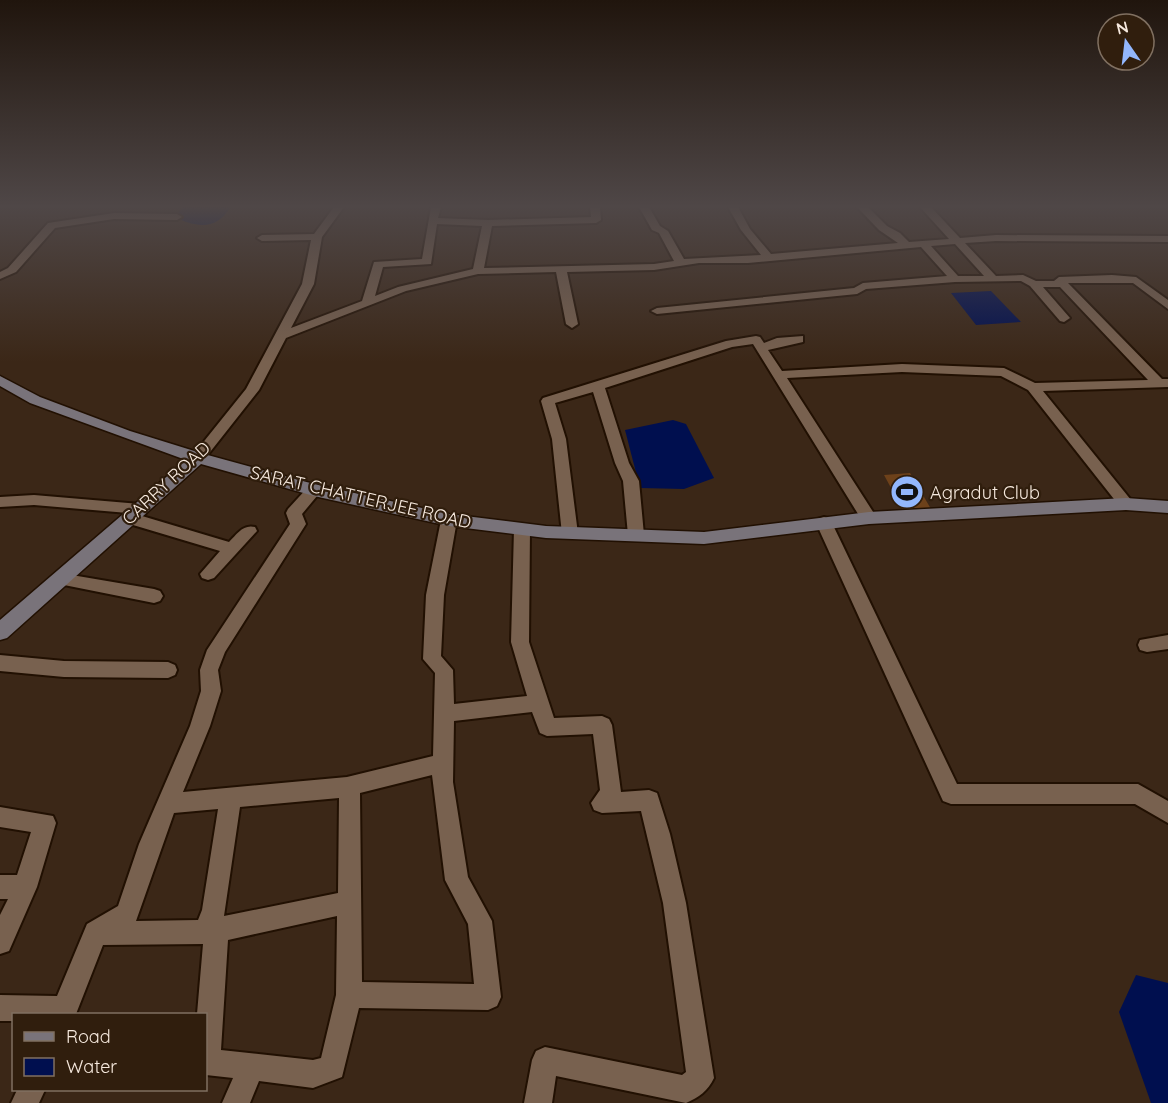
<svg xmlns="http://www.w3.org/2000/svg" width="1168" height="1103" viewBox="0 0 1168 1103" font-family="Quicksand,sans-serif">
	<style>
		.green { fill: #6d411a }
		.water { fill: #000f4f }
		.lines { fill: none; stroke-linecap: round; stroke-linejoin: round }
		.street-casing { stroke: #211002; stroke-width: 4 }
		.secondary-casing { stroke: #211002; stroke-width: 3 }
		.street { fill: #78614f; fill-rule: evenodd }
		.secondary { fill: #79737a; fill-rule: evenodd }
		.labels { text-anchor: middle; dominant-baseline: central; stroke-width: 4.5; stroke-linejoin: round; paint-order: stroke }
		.street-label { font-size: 18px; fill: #f7eadf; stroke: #301e0d }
		.poi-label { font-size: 18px; fill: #f7eadf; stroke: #301e0d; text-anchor: start }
	</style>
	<rect width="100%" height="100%" fill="#3b2717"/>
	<!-- green -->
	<path class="green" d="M910,473L931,509L903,510L884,475Z"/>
	<!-- water -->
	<g class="water">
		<path d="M183,207H230C218,230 196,228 175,217Z"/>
		<path d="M991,291L1021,322L976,325L951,293Z"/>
		<path d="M673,420L686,424L714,478L684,489L640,488L625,430Z"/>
		<path d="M1136,975L1168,983V1103H1151L1119,1012Z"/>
	</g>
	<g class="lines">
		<!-- street casing -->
		<g class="street-casing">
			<g id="street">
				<path d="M334,207H344L322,237L314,284L291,328L362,301L374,262L422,259L431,207H441L438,218L488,220L591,217L590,207H600L601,220L596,223L492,226L484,268L654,264L674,261L659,233L652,230L639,207H649L660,226L668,231L684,259L761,255L741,230L728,207H738L750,229L771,254L898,243L879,230L857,207H868L887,226L900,233L909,242L949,239L920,207H931L960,238L996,235L1168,236V242L996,241L965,243L996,276L1023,275L1036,281H1054L1059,277L1112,275L1136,277L1168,300V309L1133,283H1068L1162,379H1168V387L1043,391L1131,500L1134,504L1131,508H1121L1028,390L1001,376L902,372L787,378L877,518L875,522H863L753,344L732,347L605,388L629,463L639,481L644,535L642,539H630L628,535L623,481L615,463L593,392L555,403L566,439L578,534L576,538H564L562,534L552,439L541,401L543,398L726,341L756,336L760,337L764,343L777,338L803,336V342L768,350L782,371L902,364L1004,368L1035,383L1148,380L1060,287H1043L1070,318L1064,322L1060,321L1030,286L1021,281L955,282L866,289L857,294L657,314L651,311L657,308L854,288L863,283L947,276L921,247L748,263H699L654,270L567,272L578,324L572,328L566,324L556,272L478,274L406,291L286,338L259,390L203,461H193L191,458L193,455L246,389L302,284L311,240L262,241L257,238L262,235L314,234ZM437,224L482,226L473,269L398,287L375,296L383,267L431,264ZM955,244L984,276H958L931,246Z"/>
				<path d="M114,213L177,214L182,217L177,220L114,219L55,228L16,272L0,279V272L8,268L48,223Z"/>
				<path d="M314,485L322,490L302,514L306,524L225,652L218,670L221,691L210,726L183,792L347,777L433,756L435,673L423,659L426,595L441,520L443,516H455L457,520L444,595L441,656L453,670L454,704L527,696L511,642L514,529L516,525H528L530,529L529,642L554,718L602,716L609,719L612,725L621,792L649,790L657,793L670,834L686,903L714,1078C708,1091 699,1097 686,1103L556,1076L552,1103H524L532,1060L536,1051L545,1047L682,1075L686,1072L663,903L641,811L602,813L594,810L591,803L600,790L593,734L547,736L540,733L532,712L454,721L453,782L468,877L492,921L501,997L497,1006L488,1010L359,1008L342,1077L313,1088L259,1081L250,1103H222L233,1078L206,1075V1014H197L203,944L103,945L76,1014H14V1021H0V995L57,996L87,924L118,906L139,844L190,726L201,691L200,670L207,650L290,524L286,513L288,509L309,486ZM432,775L445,880L468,924L474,984L362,982L360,793ZM339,798L338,893L224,916L240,807ZM218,809L202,910L198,920L136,921L174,813ZM337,916L336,995L321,1058L313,1060L221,1050L228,940Z"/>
				<path d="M34,495L140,504L146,505L148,509L146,513H132L229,542C237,534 243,524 255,527L257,531L214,578L208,580L202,578L200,574L220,551L123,522L121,518L128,513L34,505L0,507V497Z"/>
				<path d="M824,517L830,519L832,523L957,784H1138L1168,801V823L1135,804H951L943,801L816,523L818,519Z"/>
				<path d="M60,573L154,589L160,591L163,596L160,601L154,603L54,583L51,579L54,575Z"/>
				<path d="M1168,635V649L1147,652L1140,650L1138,645L1140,640Z"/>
				<path d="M0,655L64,661L168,662L175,665L177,670L175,675L168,678L64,677L0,671Z"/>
				<path d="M0,807L53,816L56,823L37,887L9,951L0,954V915L8,899H0V875H17L31,832L0,827Z"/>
				<path d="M17,1090H45L39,1103H11Z"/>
			</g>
		</g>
		<!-- secondary casing -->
		<g class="secondary-casing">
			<path id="secondary" d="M0,376L40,397L130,431L204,454L314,484L449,514L546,526L704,532L869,512L1126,498L1168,501V513L1126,510L869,524L704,544L546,538L449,526L314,496L201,464L7,638L0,640V620L186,460L30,403L0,386Z"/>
		</g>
		<!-- street -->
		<use href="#street" class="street"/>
		<!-- secondary -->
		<use href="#secondary" class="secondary"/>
	</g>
	<!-- sky -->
	<linearGradient id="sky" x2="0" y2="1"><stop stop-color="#20150d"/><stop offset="0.57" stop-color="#4f4747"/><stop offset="1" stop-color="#4f4747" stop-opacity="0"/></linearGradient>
	<rect width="1168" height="362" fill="url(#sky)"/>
	<!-- icons -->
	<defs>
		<g id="stadium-disc" transform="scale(1.725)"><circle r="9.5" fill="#92b7fd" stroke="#301e0d"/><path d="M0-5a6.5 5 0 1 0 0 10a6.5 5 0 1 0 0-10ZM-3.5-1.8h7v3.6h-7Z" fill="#111"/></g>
	</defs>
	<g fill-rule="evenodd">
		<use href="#stadium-disc" x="907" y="492"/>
	</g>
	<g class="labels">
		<!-- street labels -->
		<g class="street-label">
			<text transform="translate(166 483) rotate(-43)">CARRY ROAD</text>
			<text transform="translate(361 497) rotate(13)">SARAT CHATTERJEE ROAD</text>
		</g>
		<!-- poi labels -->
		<g class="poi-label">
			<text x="930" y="492">Agradut Club</text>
		</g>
	</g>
	<!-- legend -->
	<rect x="12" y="1013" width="195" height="78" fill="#301e0d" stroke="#807061" stroke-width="1.5"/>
	<rect x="24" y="1032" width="30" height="9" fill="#79737a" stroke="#807061" stroke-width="1.5"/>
	<text x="66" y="1043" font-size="18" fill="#f7eadf">Road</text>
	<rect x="24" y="1058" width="30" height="18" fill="#000f4f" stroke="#807061" stroke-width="1.5"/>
	<text x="66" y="1073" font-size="18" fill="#f7eadf">Water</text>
	<!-- north arrow -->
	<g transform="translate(1126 42) rotate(346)"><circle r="28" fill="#301e0d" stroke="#807061" stroke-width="1.5"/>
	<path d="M0-4.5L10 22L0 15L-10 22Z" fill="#92b7fd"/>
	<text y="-9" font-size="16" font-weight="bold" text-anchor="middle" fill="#f7eadf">N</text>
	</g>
</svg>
